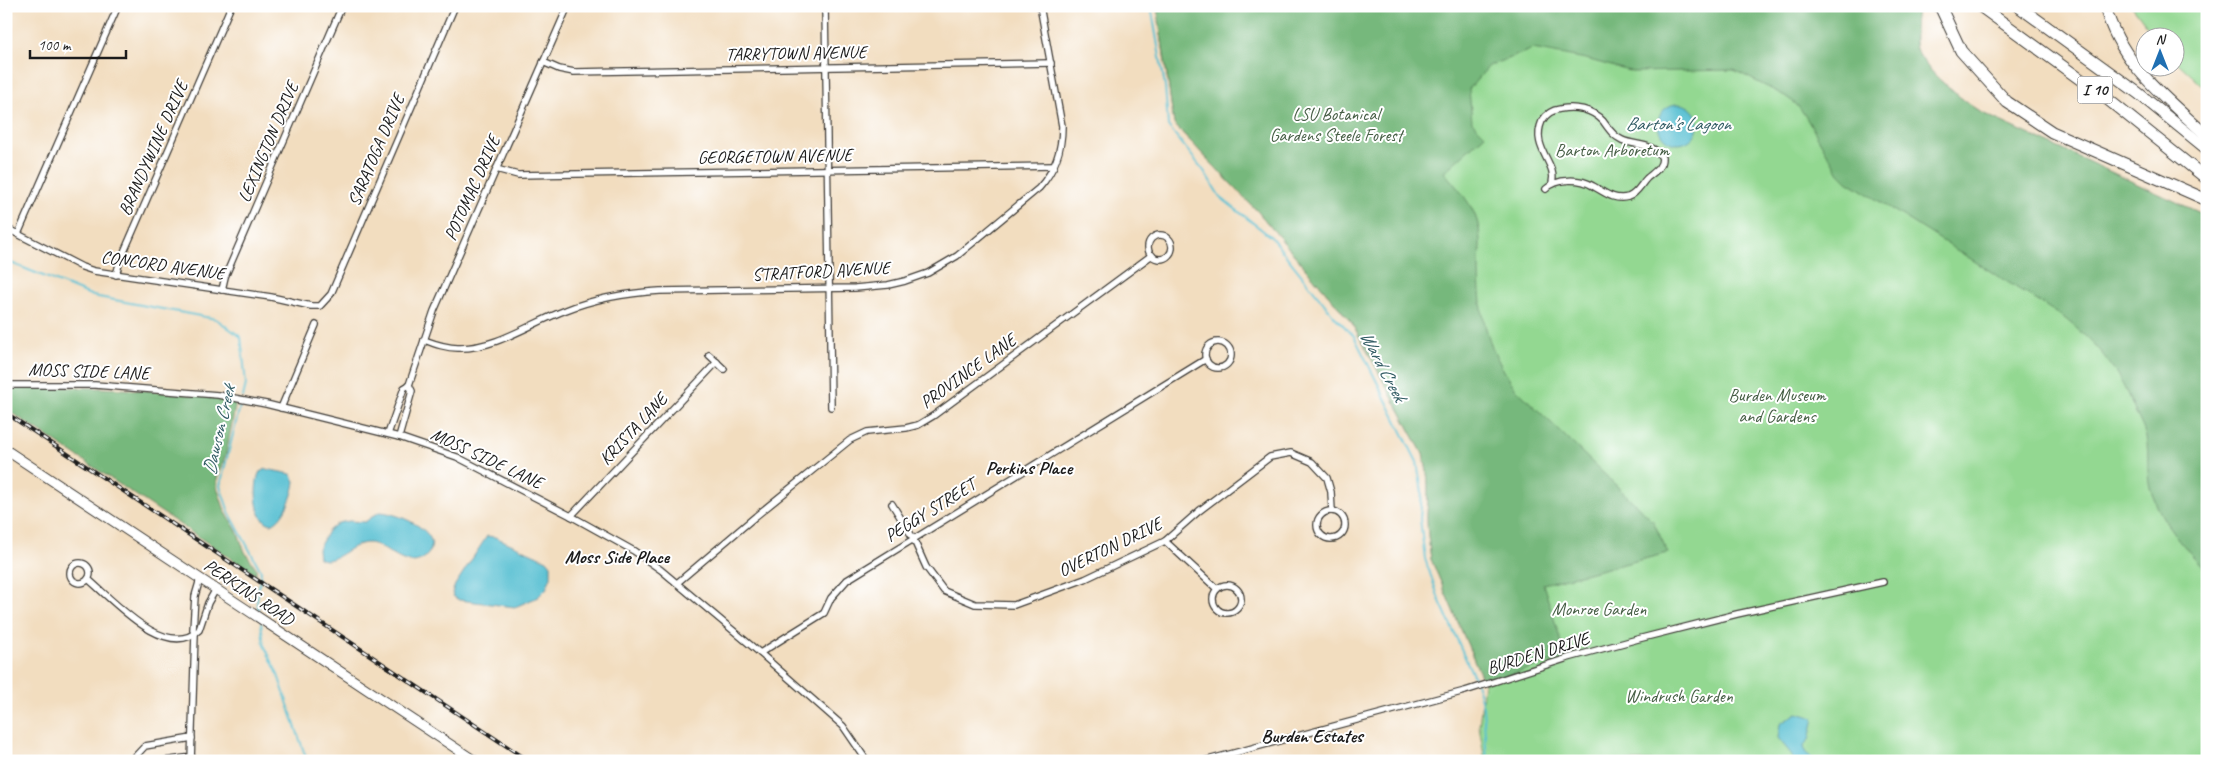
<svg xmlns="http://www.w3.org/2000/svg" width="2213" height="767" viewBox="0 0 2213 767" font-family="Caveat,sans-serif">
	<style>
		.green { fill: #93d891; stroke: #587a56 }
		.forest { fill: #76b87b; stroke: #496a4c }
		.water { fill: #56bfd2; stroke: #396e77 }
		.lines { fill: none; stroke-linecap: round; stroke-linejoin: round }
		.stream { stroke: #56bfd2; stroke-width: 2 }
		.minor-casing { stroke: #3c3934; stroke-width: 8 }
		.secondary-casing { stroke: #3c3934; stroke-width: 11 }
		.motorway-casing { stroke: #3c3934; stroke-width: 13 }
		.minor { stroke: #fff; stroke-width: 5.5 }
		.secondary { stroke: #fff; stroke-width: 9 }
		.motorway { stroke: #fff; stroke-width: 11 }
		.rail-casing { stroke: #1c1c1c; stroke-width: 4 }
		.rail { stroke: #fff; stroke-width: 2; stroke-dasharray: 5.5; stroke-linecap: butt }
		.labels { text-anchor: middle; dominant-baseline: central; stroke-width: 4; stroke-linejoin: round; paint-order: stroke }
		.shield { fill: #fff; stroke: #606060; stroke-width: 1 }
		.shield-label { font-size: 16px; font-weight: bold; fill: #1c1c1c }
		.street-label { font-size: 18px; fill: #1c1c1c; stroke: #fff }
		.park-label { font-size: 18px; fill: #465e45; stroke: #fff }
		.water-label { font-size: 19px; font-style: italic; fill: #335d65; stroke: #fff }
		.neighbourhood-label { font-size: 19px; font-weight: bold; fill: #1c1c1c; stroke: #fff }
	</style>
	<rect width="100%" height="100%" fill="#fff"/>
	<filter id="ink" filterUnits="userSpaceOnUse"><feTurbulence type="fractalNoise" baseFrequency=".02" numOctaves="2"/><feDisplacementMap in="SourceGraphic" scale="10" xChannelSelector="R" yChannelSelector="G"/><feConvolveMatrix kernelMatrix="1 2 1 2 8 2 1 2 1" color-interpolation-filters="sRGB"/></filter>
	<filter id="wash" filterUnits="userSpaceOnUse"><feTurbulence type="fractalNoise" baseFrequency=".0096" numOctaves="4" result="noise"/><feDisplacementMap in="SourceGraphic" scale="20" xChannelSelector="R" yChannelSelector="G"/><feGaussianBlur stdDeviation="1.12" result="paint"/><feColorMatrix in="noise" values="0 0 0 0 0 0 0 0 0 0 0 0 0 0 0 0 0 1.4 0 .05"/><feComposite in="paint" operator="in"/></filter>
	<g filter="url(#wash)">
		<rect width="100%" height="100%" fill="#f2ddbf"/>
		<!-- green -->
		<g class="green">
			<path d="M1157,6H1917C1916,16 1913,41 1916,49C1928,74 1958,96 1980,112L2207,216V761H1485L1479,726L1484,683L1431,559C1429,544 1427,530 1427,516C1428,494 1430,476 1423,454L1352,323L1259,213L1174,124Z"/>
			<path d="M2132,6H2207V90L2176,61V38L2155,37Z"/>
		</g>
		<!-- forest -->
		<g class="forest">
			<path d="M1157,6H1917C1916,16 1913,41 1916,49C1928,74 1958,96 1980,112L2207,216V571C2185,548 2163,525 2152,494C2145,476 2150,456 2146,437C2144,428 2138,418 2134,409C2116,366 2100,347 2063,317L1847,181L1839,173L1804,114L1796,104L1785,96L1734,70L1633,72L1586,59L1533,49L1489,66L1469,89L1472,122L1485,135L1444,172C1455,185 1468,199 1475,215C1483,234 1479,252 1479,271C1480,319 1488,350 1516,389L1653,521L1668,553L1543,584L1566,657L1484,683L1431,559C1429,544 1427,530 1427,516C1428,494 1430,476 1423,454L1352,323L1259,213L1174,124Z"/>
			<path d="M28,387C97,387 168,389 236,402L226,454L217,479V487L225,511L237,531L245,552L256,568V575L6,409V389Z"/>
		</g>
		<!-- water -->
		<g class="water">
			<circle cx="1678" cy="124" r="20"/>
			<path d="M266,469L291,474L295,481C294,494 284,520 271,524C254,520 254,486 259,473Z"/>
			<path d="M379,512C395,512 441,530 430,551C428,555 423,560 418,561C402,567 383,544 369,543C350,542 334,567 319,558L318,549L328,531L338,523L349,521L365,522Z"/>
			<path d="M487,536L495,537L547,560L551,565V577L546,589L538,597L515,607L459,600L454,597L452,593L455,585Z"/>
			<path d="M1797,713L1814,718L1809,740L1804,745L1805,752L1815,761H1792V755L1778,738L1780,724Z"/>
		</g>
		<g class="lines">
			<!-- stream -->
			<g class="stream">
				<path d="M1151,6L1165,86L1168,126L1204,171L1220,197L1271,237L1334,316L1354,336L1417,462L1422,492L1420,519L1425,559L1439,599L1476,682L1483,707L1487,761"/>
				<path d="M6,261L93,296L216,319L241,337L246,384L243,397"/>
				<path d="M241,402L220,486L229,512L261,571L257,600L259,613"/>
				<path d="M261,623L264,645L277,672L307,761"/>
			</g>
		</g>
	</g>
	<g filter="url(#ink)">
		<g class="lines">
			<!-- minor casing -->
			<g class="minor-casing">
				<g id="minor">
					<path d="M825,6L831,407"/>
					<path d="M543,62L559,69L574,72L1051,63"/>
					<path d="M496,169L518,175L1054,166"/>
					<path d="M1546,189C1557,178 1580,178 1593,186C1604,192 1614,201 1628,197C1637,194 1641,184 1647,178C1654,172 1662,168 1662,158C1655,143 1635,146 1622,140C1613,136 1608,128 1603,121C1592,109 1575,106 1560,109C1552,110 1546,114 1542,121C1530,148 1558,164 1552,183"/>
					<path d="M6,228L82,267L94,271L271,297L311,306H320L331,294L455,6"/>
					<path d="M18,234L118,6"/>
					<circle cx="1160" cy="247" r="12"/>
					<path d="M116,275L120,261L231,6"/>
					<path d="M222,290L225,277L342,6"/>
					<path d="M424,340C435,344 446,348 458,348C496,349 531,323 566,310C596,298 628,293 660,291L855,288L888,285L905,281L928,273L957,256L1039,188C1055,170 1062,151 1062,126L1040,6"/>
					<circle cx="1218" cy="355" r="13"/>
					<path d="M709,355L724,369"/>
					<path d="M6,385H95L218,395L266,404L399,437L457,457L571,516L634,551L661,570L760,653L843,726L867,761"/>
					<path d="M281,408L316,325"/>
					<path d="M388,434L404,388L409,385L434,311L568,6"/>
					<path d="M399,437L412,391L409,385"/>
					<path d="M892,504L913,538L926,567L944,591L975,604L1014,605L1085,579L1165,541L1199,511L1270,457L1291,453L1312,462L1327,478L1331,492L1332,511"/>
					<circle cx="1331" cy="525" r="14"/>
					<path d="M571,516L717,362"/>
					<path d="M1165,541L1217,589"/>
					<circle cx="80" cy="573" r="10"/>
					<path d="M88,579C113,600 166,661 199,630L208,603L216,589"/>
					<path d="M677,583L756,516L850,440L867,432L906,428L918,425L933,416L1152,255"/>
					<circle cx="1227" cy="599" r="14"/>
					<path d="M760,653L824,613L831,598L847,580L1206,359"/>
					<path d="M6,692V696"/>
					<path d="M131,761L145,746L192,738"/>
					<path d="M164,761L192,757"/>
					<path d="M191,761L195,634L193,630L195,596L200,579"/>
					<path d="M1204,761L1465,691L1568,658L1638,639L1737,614L1883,582"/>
				</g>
			</g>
			<!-- secondary casing -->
			<g class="secondary-casing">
				<path id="secondary" d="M6,450L475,761"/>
			</g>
			<!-- motorway casing -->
			<g class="motorway-casing">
				<g id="motorway">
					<path d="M1940,6L1961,51L2007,102L2052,132L2207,200"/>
					<path d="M1980,6L2106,98L2207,179"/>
					<path d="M2018,6L2138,93L2207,149"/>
					<path d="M2105,6C2120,64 2165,97 2207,136"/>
				</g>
			</g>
			<!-- minor -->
			<use href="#minor" class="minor"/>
			<!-- secondary -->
			<use href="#secondary" class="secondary"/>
			<!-- motorway -->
			<use href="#motorway" class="motorway"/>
			<!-- rail casing -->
			<g class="rail-casing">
				<path id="rail" d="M6,413L529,761"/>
			</g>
			<!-- rail -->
			<use href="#rail" class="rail"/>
		</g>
	</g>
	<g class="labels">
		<!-- shield labels -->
		<rect class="shield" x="2077.5" y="76.5" width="35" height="27" rx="4"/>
		<g class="shield-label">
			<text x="2095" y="90">I 10</text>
		</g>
		<!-- street labels -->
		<g class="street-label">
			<text transform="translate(796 53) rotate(-1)">TARRYTOWN AVENUE</text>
			<text transform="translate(268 142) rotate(-67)">LEXINGTON DRIVE</text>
			<text transform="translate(153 148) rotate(-66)">BRANDYWINE DRIVE</text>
			<text transform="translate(376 150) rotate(-67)">SARATOGA DRIVE</text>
			<text transform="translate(775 156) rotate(-1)">GEORGETOWN AVENUE</text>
			<text transform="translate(472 188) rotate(-66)">POTOMAC DRIVE</text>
			<text transform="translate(163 265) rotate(8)">CONCORD AVENUE</text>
			<text transform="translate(821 271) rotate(-3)">STRATFORD AVENUE</text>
			<text transform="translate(89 371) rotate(2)">MOSS SIDE LANE</text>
			<text transform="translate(968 371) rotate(-36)">PROVINCE LANE</text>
			<text transform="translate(633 429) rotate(-47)">KRISTA LANE</text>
			<text transform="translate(487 458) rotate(25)">MOSS SIDE LANE</text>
			<text transform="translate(930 510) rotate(-32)">PEGGY STREET</text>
			<text transform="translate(1110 547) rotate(-26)">OVERTON DRIVE</text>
			<text transform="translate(249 592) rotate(34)">PERKINS ROAD</text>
			<text transform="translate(1538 653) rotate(-17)">BURDEN DRIVE</text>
		</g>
		<!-- park labels -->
		<g class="park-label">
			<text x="1336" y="114">LSU Botanical<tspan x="1336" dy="21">Gardens Steele Forest</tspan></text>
			<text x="1612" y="150">Barton Arboretum</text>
			<text x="1777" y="395">Burden Museum<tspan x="1777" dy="21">and Gardens</tspan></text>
			<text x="1599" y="609">Monroe Garden</text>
			<text x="1679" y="696">Windrush Garden</text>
		</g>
		<!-- water labels -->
		<g class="water-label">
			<text x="1678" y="124">Barton's Lagoon</text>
			<text transform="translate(1383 366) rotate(62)">Ward Creek</text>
			<text transform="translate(219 430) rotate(-77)">Dawson Creek</text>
		</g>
		<!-- neighbourhood labels -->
		<g class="neighbourhood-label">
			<text x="1029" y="468">Perkins Place</text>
			<text x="617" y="557">Moss Side Place</text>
			<text x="1312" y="736">Burden Estates</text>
		</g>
	</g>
	<!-- margin -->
	<rect width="2213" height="767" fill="none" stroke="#fff" stroke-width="25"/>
	<!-- north arrow -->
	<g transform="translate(2160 52)"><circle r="24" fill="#ffffff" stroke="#a4a4a4"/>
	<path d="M0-4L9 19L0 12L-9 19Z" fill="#1f6fb2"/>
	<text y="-8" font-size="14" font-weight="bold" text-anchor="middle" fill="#1c1c1c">N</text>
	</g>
	<!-- scale -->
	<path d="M30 50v8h96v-8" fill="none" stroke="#1c1c1c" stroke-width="2.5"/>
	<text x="38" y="50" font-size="15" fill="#1c1c1c" stroke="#ffffff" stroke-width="4" paint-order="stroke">100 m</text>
</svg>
